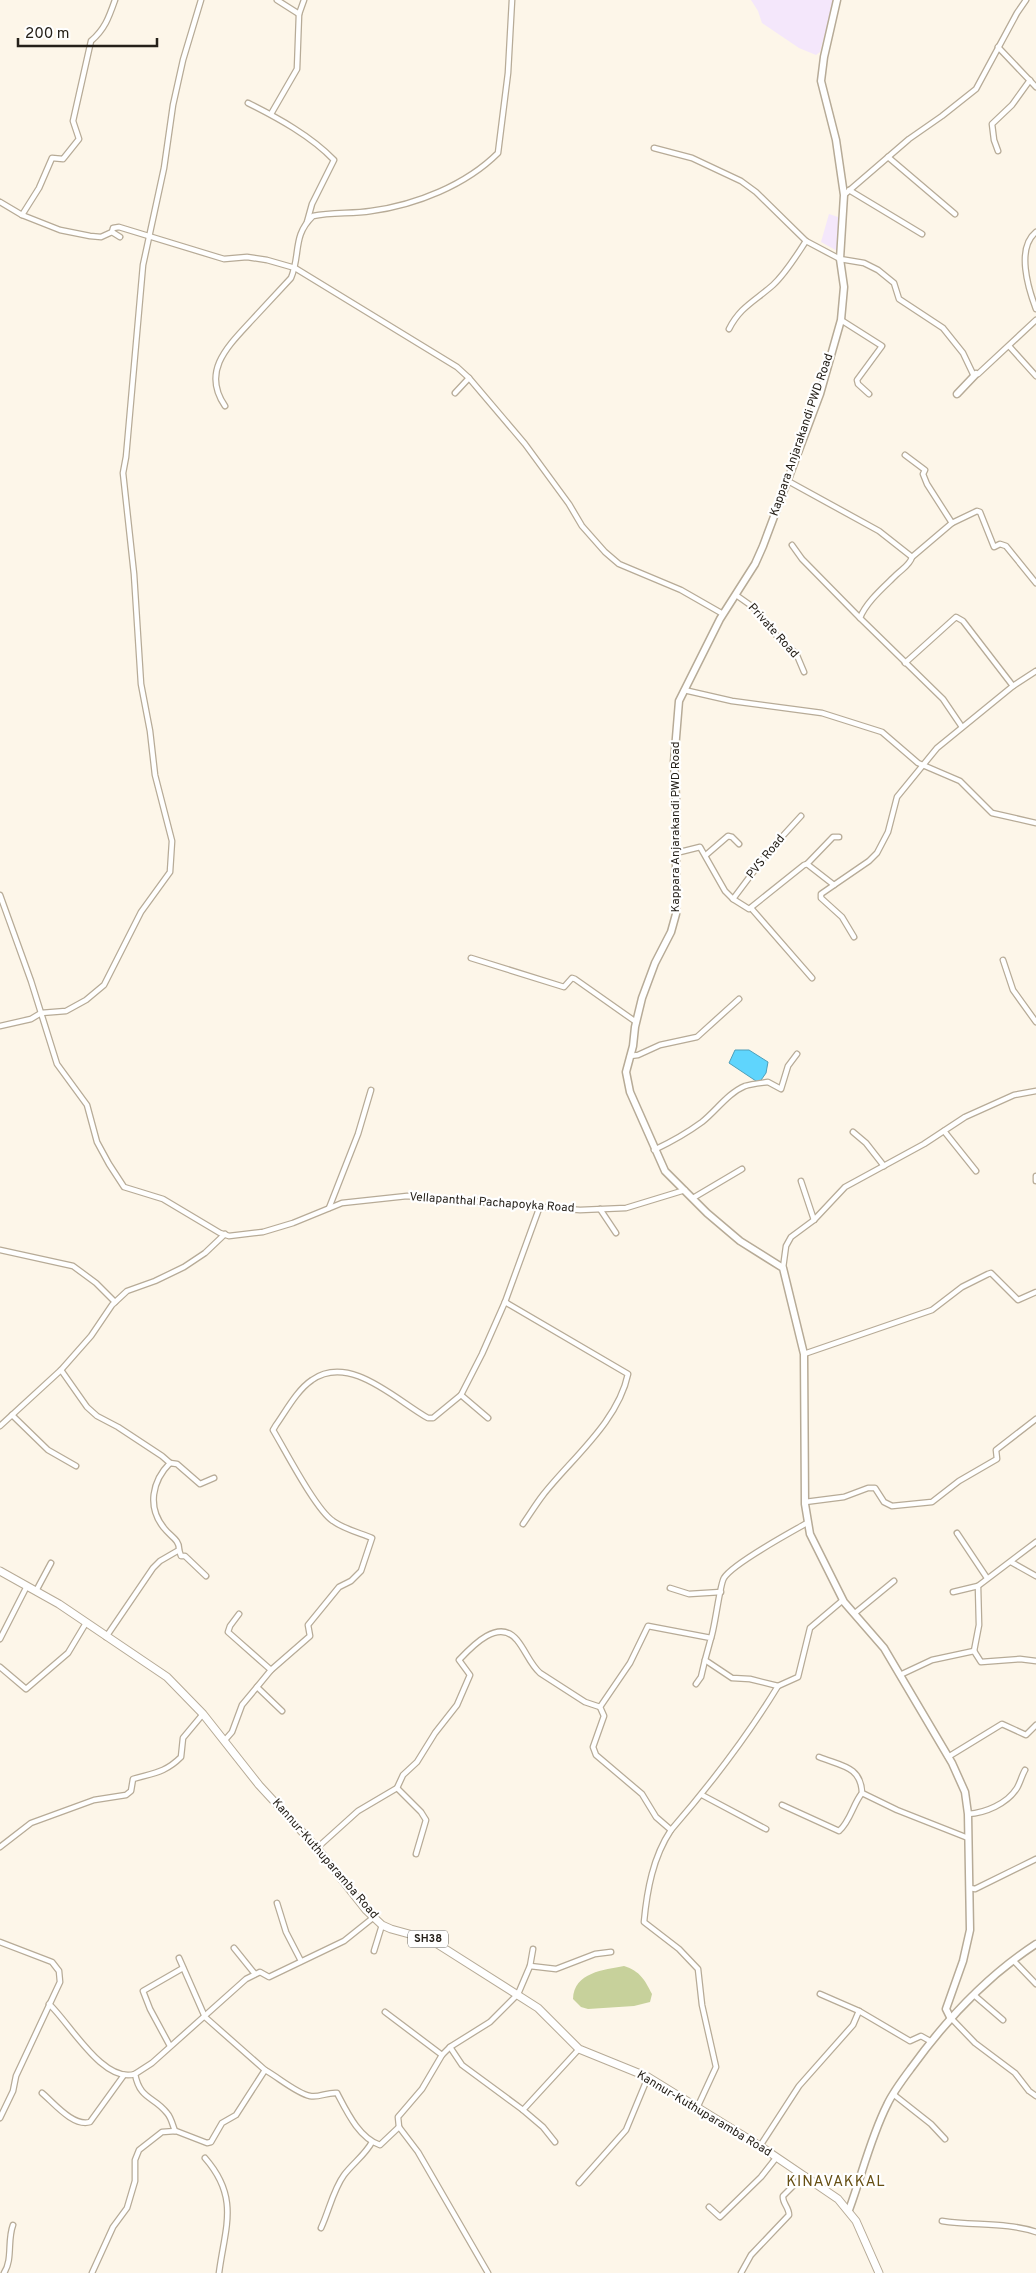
<svg xmlns="http://www.w3.org/2000/svg" width="1036" height="2273" viewBox="0 0 1036 2273" font-family="Overpass,sans-serif">
	<style>
		.education { fill: #f4e7fb }
		.green { fill: #c7d19b }
		.water { fill: #5fd5fd; stroke: #4e9fb9 }
		.lines { fill: none; stroke-linecap: round; stroke-linejoin: round }
		.street-casing { stroke: #b7ab97; stroke-width: 7 }
		.secondary-casing { stroke: #b7ab97; stroke-width: 9 }
		.primary-casing { stroke: #b7ab97; stroke-width: 9 }
		.street { stroke: #fff; stroke-width: 4.5 }
		.secondary { stroke: #fff; stroke-width: 6 }
		.primary { stroke: #fff; stroke-width: 7 }
		.labels { text-anchor: middle; dominant-baseline: central; stroke-width: 4.5; stroke-linejoin: round; paint-order: stroke }
		.shield { fill: #fff; stroke: #67645f; stroke-width: 1 }
		.shield-label { font-size: 11px; font-weight: bold; fill: #26211a }
		.street-label { font-size: 12px; fill: #26211a; stroke: #fff }
		.quarter-label { font-size: 15px; letter-spacing: 1px; fill: #664f14; stroke: #fff }
	</style>
	<rect width="100%" height="100%" fill="#fdf6e9"/>
	<!-- education -->
	<g class="education">
		<path d="M751,0H834L820,52L816,55L799,48L762,23L758,11Z"/>
		<path d="M829,214L838,217L839,252L821,242Z"/>
	</g>
	<!-- green -->
	<path class="green" d="M624,1966C640,1971 645,1980 652,1994L650,2002L634,2006L588,2009L581,2007L573,1999C574,1972 604,1970 624,1966Z"/>
	<!-- water -->
	<path class="water" d="M735,1050H749L768,1062L766,1073L759,1083L729,1063Z"/>
	<g class="lines">
		<!-- street casing -->
		<g class="street-casing">
			<g id="street">
				<path d="M115,0C109,17 105,29 91,41L73,121L79,139L63,159L52,158L39,188L22,215L60,230L90,236L101,237L112,232L113,228L119,227L224,259L247,257L267,260L295,268L457,367L469,378L525,444L569,504L582,526L605,552L619,564L681,590L723,614"/>
				<path d="M277,0L299,14"/>
				<path d="M998,47L1036,87"/>
				<path d="M248,103C278,118 311,136 334,160L312,204L307,222"/>
				<path d="M271,114L297,69L299,14L304,0"/>
				<path d="M654,148L692,158L741,181L756,192L806,241L840,259L864,263L878,270L894,283L899,299L943,328L963,353L973,374H978L1036,320"/>
				<path d="M998,151L994,140L992,124L1012,105L1030,80"/>
				<path d="M888,157L955,214"/>
				<path d="M849,190L922,234"/>
				<path d="M844,195L909,139L942,116L976,89L1017,13L1026,0"/>
				<path d="M0,202L22,215"/>
				<path d="M112,232L120,237"/>
				<path d="M1036,232C1016,248 1028,288 1036,309"/>
				<path d="M841,320L882,346L857,380L858,384L869,394"/>
				<path d="M729,329C740,307 755,301 773,285C786,273 796,256 806,241"/>
				<path d="M1009,346L1036,376"/>
				<path d="M455,393L469,378"/>
				<path d="M225,406C201,371 228,346 252,320C265,306 278,292 291,278C301,254 292,236 313,216C332,212 352,214 371,211C416,205 466,185 498,153L508,73L512,0"/>
				<path d="M905,455L925,470L923,474L927,484L952,523"/>
				<path d="M788,481L879,531L912,557C910,565 902,569 896,575C884,587 866,602 860,618L943,699L962,727"/>
				<path d="M792,545L802,559L860,618"/>
				<path d="M912,557L952,523L977,511L980,512L994,547L1000,544L1006,546L1036,583"/>
				<path d="M736,595L753,607L769,625L781,642L796,653L804,672"/>
				<path d="M905,663L956,617L963,621L1013,686"/>
				<path d="M684,690L732,701L822,713L882,732L918,763L960,781L992,813L1036,823"/>
				<path d="M676,853L700,847L725,891L733,899L749,909L804,865L807,864L834,885L869,861L877,853L888,832L897,797L937,748L1013,686L1036,671"/>
				<path d="M706,855L728,836L732,837L739,844"/>
				<path d="M807,864L833,837H839"/>
				<path d="M834,885L821,894V898L842,917L854,937"/>
				<path d="M0,895L31,981L57,1064L87,1105L97,1142L109,1164L124,1187L163,1199L220,1233L229,1236L263,1232L293,1223L342,1203L407,1196L580,1210L626,1208L685,1190"/>
				<path d="M733,899L769,851L801,816"/>
				<path d="M751,908L812,978"/>
				<path d="M471,958L564,987L572,978L575,979L636,1022"/>
				<path d="M1003,960L1013,990L1036,1022"/>
				<path d="M0,1026L31,1019L41,1013L66,1011L86,1000L104,985L141,912L170,872L172,841L155,775L150,731L141,684L134,574L123,473L126,457L143,265L164,168L173,105L183,60L201,0"/>
				<path d="M630,1056L638,1055L660,1045L697,1037L739,999"/>
				<path d="M944,1131L976,1171"/>
				<path d="M853,1132L866,1143L884,1166"/>
				<path d="M654,1150C671,1142 687,1133 702,1122C716,1111 728,1093 745,1086C751,1084 761,1083 768,1082L781,1089L788,1066L797,1054"/>
				<path d="M1036,1176V1181"/>
				<path d="M801,1181L814,1220"/>
				<path d="M693,1198L742,1169"/>
				<path d="M329,1208L358,1134L371,1090"/>
				<path d="M600,1209L616,1233"/>
				<path d="M0,1250L73,1266L96,1283L115,1302"/>
				<path d="M783,1268L786,1246L791,1237L814,1220L845,1187L924,1144L965,1117L1014,1095L1036,1091"/>
				<path d="M505,1302L628,1374C618,1422 571,1459 543,1495C536,1504 530,1514 523,1524"/>
				<path d="M804,1354L932,1310L962,1287L988,1274L991,1273L1018,1300L1036,1292"/>
				<path d="M61,1370L87,1407L97,1416L118,1427L162,1456L170,1463"/>
				<path d="M461,1395L488,1418"/>
				<path d="M12,1415L48,1450L76,1466"/>
				<path d="M0,1426L61,1370L91,1336L112,1305L127,1291L155,1281L184,1267L205,1253L225,1234"/>
				<path d="M805,1502L844,1497L868,1488H875L884,1502L892,1506L932,1502L959,1481L997,1459L996,1450L1036,1419"/>
				<path d="M957,1533L987,1578"/>
				<path d="M179,1550L181,1556H185L206,1576"/>
				<path d="M1011,1562L1036,1576"/>
				<path d="M670,1588L689,1594L721,1592"/>
				<path d="M36,1591L51,1563"/>
				<path d="M953,1592L978,1586"/>
				<path d="M855,1613L894,1581"/>
				<path d="M239,1614L230,1626L228,1632L271,1670"/>
				<path d="M106,1637L153,1568L160,1561L179,1550C180,1540 170,1536 164,1528C147,1507 152,1481 170,1463L177,1464L200,1484L214,1478"/>
				<path d="M711,1638C715,1627 720,1583 724,1578C732,1564 791,1532 807,1523"/>
				<path d="M0,1639L27,1586"/>
				<path d="M974,1651L979,1625L978,1586L1036,1542"/>
				<path d="M974,1651L981,1662L1020,1659L1036,1661"/>
				<path d="M0,1667L26,1689L68,1653L86,1623"/>
				<path d="M900,1675L932,1660L974,1651"/>
				<path d="M696,1684L701,1677L705,1660"/>
				<path d="M257,1687L282,1711"/>
				<path d="M225,1740L232,1732L242,1705L257,1687L271,1670L310,1636L308,1625L339,1587L351,1581L361,1571L372,1538C360,1533 344,1529 333,1521C316,1510 285,1450 273,1430L276,1425C286,1411 297,1390 312,1380C350,1353 397,1401 428,1418H433L461,1395L482,1354L505,1302L540,1206"/>
				<path d="M948,1757L1002,1724L1026,1735L1036,1725"/>
				<path d="M397,1788L421,1812L426,1820L416,1854"/>
				<path d="M862,1793L897,1810L968,1838"/>
				<path d="M702,1795L766,1829"/>
				<path d="M782,1805L839,1831C850,1822 853,1804 862,1793C861,1766 841,1766 819,1757"/>
				<path d="M968,1814C985,1813 1007,1804 1017,1788C1020,1783 1022,1775 1025,1770"/>
				<path d="M671,1830C710,1785 747,1737 778,1686"/>
				<path d="M0,1847L31,1823L94,1800L126,1795L131,1791L133,1779C153,1773 165,1773 181,1757L183,1738L203,1714"/>
				<path d="M317,1848L358,1811L397,1788L403,1775L417,1762L435,1733L457,1705L470,1675L459,1660C473,1645 499,1618 517,1640C526,1651 530,1664 540,1673L585,1702L600,1707"/>
				<path d="M970,1888L975,1889L1036,1859"/>
				<path d="M277,1903L286,1932L301,1961"/>
				<path d="M0,1942L52,1962L59,1971L60,1982L16,2076L13,2091L0,2118"/>
				<path d="M234,1948L255,1974"/>
				<path d="M374,1951L382,1925"/>
				<path d="M179,1958L205,2017L265,2070"/>
				<path d="M1013,1960L1036,1984"/>
				<path d="M530,1966L556,1969L595,1954L611,1952"/>
				<path d="M820,1994L859,2011"/>
				<path d="M974,1995L1003,2020"/>
				<path d="M49,2004C69,2022 103,2084 135,2074"/>
				<path d="M385,2012L442,2055"/>
				<path d="M951,2018L975,2043L1015,2073L1029,2091L1036,2096"/>
				<path d="M170,2046L150,2009L143,1991L183,1968"/>
				<path d="M450,2047L462,2065L523,2110L579,2049"/>
				<path d="M42,2093C54,2103 73,2127 90,2122L124,2075"/>
				<path d="M893,2094L931,2124L945,2139"/>
				<path d="M697,2108L716,2067L702,2005L698,1969L679,1949L644,1922C647,1890 653,1857 671,1830L656,1817L642,1794L596,1755L593,1747L604,1716L600,1707L630,1663L648,1626L711,1638L705,1660L732,1678L750,1679L778,1686L798,1677L810,1628L843,1600"/>
				<path d="M523,2110L543,2127L555,2142"/>
				<path d="M175,2131C173,2126 171,2117 167,2113C154,2096 140,2100 135,2074L152,2063L246,1979L260,1972L269,1977L344,1941L374,1917"/>
				<path d="M760,2146L799,2086L853,2025L859,2011L910,2041L921,2036L930,2041"/>
				<path d="M205,2158C240,2198 225,2227 219,2273"/>
				<path d="M579,2183L626,2130L648,2077"/>
				<path d="M709,2207L720,2217L761,2177L776,2158"/>
				<path d="M942,2221C973,2226 1007,2222 1036,2232"/>
				<path d="M321,2228C329,2211 333,2190 344,2175C353,2163 365,2155 372,2142"/>
				<path d="M4,2273C13,2259 7,2241 13,2225"/>
				<path d="M92,2273L113,2227L127,2208L135,2181V2160L139,2150L162,2132L176,2131L207,2143L211,2142L222,2123L236,2115L265,2070C278,2077 296,2093 310,2096C319,2098 327,2092 337,2093C347,2112 359,2138 380,2145L399,2127"/>
				<path d="M488,2273L418,2152L399,2127L398,2117L422,2089L442,2055L450,2047L490,2022L518,1994L530,1966L533,1949"/>
				<path d="M741,2273L751,2255L789,2215C789,2207 782,2203 783,2196L803,2176"/>
			</g>
		</g>
		<!-- secondary casing -->
		<g class="secondary-casing">
			<g id="secondary">
				<path d="M837,0L824,57L821,81L836,140L844,195L840,259L844,287L841,320L820,394L763,546L755,564L720,619L679,701L674,762L676,798V914L671,932L655,963L642,998L635,1027L633,1046L626,1072L630,1092L665,1171L707,1213L740,1241L783,1268L804,1354L805,1504L810,1534L844,1602L884,1648L952,1763L965,1792L968,1814L970,1930L963,1961L946,2009L950,2017"/>
				<path d="M957,394L976,374"/>
				<path d="M849,2210C862,2175 870,2139 887,2105C893,2092 903,2079 912,2067C946,2020 987,1976 1036,1944"/>
			</g>
		</g>
		<!-- primary casing -->
		<g class="primary-casing">
			<path id="primary" d="M0,1571L59,1604L167,1677L203,1714L259,1785L317,1848L366,1910L382,1925L391,1929L431,1940L538,2008L579,2049L648,2077L760,2146L838,2199L856,2221L879,2273"/>
		</g>
		<!-- street -->
		<use href="#street" class="street"/>
		<!-- secondary -->
		<use href="#secondary" class="secondary"/>
		<!-- primary -->
		<use href="#primary" class="primary"/>
	</g>
	<g class="labels">
		<!-- shield labels -->
		<rect class="shield" x="408" y="1930.5" width="40" height="17" rx="4"/>
		<g class="shield-label">
			<text x="428" y="1939">SH38</text>
		</g>
		<!-- street labels -->
		<g class="street-label">
			<text transform="translate(802 435) rotate(-71)">Kappara Anjarakandi PWD Road</text>
			<text transform="translate(773 631) rotate(48)">Private Road</text>
			<text transform="translate(676 827) rotate(-90)">Kappara Anjarakandi PWD Road</text>
			<text transform="translate(766 857) rotate(-51)">PVS Road</text>
			<text transform="translate(492 1203) rotate(4)">Vellapanthal Pachapoyka Road</text>
			<text transform="translate(325 1859) rotate(49)">Kannur-Kuthuparamba Road</text>
			<text transform="translate(704 2114) rotate(31)">Kannur-Kuthuparamba Road</text>
		</g>
		<!-- quarter labels -->
		<g class="quarter-label">
			<text x="836" y="2182">KINAVAKKAL</text>
		</g>
	</g>
	<!-- scale -->
	<path d="M18 38v8h139v-8" fill="none" stroke="#26211a" stroke-width="2.5"/>
	<text x="25" y="38" font-size="15" fill="#26211a" stroke="#ffffff" stroke-width="4" paint-order="stroke">200 m</text>
</svg>
